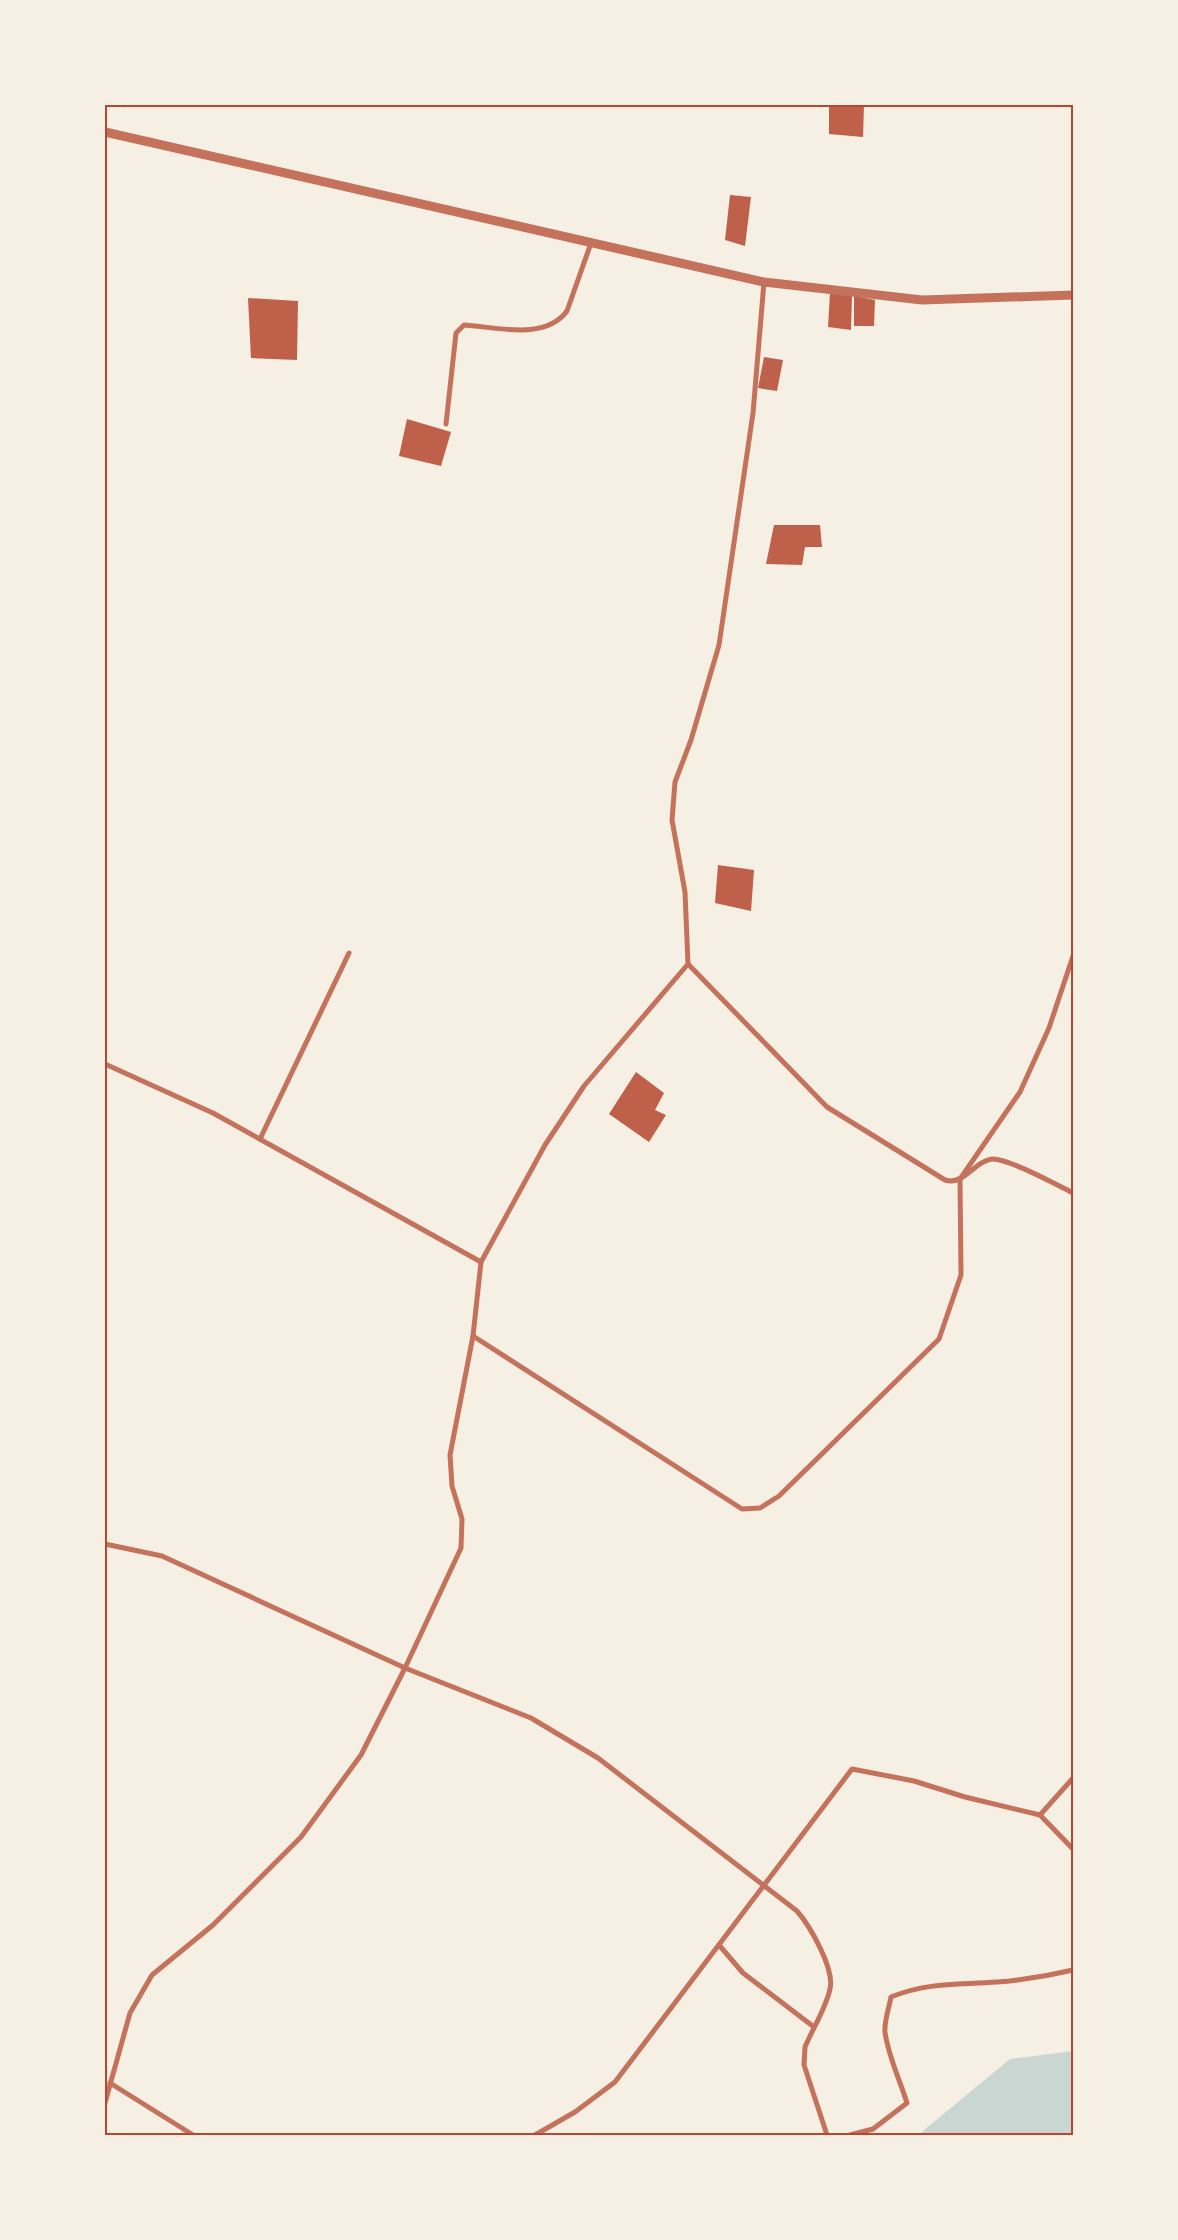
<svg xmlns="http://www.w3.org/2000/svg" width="1178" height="2240" viewBox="0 0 1178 2240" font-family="Figtree,sans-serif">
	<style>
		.water { fill: #c9d6d2 }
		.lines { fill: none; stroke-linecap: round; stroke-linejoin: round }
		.stream { stroke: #c9d6d2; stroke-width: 5 }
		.building { fill: #bf614a }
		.minor { stroke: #c5725c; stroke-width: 5 }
		.tertiary { stroke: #c5725c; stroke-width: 9 }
		.neatline { fill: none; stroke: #b5482f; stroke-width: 2 }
	</style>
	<rect width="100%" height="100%" fill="#f6efe4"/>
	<!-- water -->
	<path class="water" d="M1073,2051V2135H920L924,2130L1010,2059Z"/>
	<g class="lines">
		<!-- stream -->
		<path class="stream" d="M122,105H125"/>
	</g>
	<!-- building -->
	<g class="building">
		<path d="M829,105H864L863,137L829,134Z"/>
		<path d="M730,195L751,197L745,246L725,240Z"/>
		<path d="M830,293L852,295L851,330L828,327Z"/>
		<path d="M854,296L875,300L874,326H854Z"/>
		<path d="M248,298L298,301L297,360L251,358Z"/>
		<path d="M764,357L783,360L777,391L758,388Z"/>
		<path d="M407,419L451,432L441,466L399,456Z"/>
		<path d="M774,525H820L822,547H805L802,565L766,564Z"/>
		<path d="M718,865L754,870L751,911L715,903Z"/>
		<path d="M636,1072L664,1093L655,1110L666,1115L649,1142L609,1114Z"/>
	</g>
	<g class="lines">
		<!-- minor -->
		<g class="minor">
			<path d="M764,282L753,413L719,645L691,740L675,782L672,820L685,892L688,964L827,1107L945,1180C964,1186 974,1161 992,1159C1008,1158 1057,1185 1073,1193"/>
			<path d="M446,424L456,333L464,325C496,327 545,341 567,311L591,243"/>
			<path d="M105,1064L213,1113L481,1262"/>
			<path d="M260,1139L349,953"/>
			<path d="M473,1336L742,1509L760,1508L779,1496L939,1339L961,1275L960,1179L1020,1092L1049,1028L1073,956"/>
			<path d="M105,1544L162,1556L405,1668L531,1718L598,1758L797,1911C810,1926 835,1969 830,1989C826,2008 813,2028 805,2047L804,2065L827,2135"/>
			<path d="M1040,1815L1073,1778"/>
			<path d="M719,1945L743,1973L814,2027"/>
			<path d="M110,2083L193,2135"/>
			<path d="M105,2103L130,2013L152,1975L213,1925L301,1837L361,1755L405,1668L461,1548L462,1519L452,1486L450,1455L473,1336L481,1262L545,1145L584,1086L688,964"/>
			<path d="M535,2135L575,2112L615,2082L852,1769L914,1781L965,1797L1040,1815L1073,1849"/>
			<path d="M850,2135L873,2129L907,2103C900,2080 888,2056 885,2032C884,2021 889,2008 891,1997C928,1982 958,1985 997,1982C1023,1980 1048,1976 1073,1970"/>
		</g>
		<!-- tertiary -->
		<path class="tertiary" d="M105,132L764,282L922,300L1073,295"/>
	</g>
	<!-- border -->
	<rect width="1178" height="2240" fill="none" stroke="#f6efe4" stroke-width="212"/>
	<rect x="106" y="106" width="966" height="2028" class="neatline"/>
</svg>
